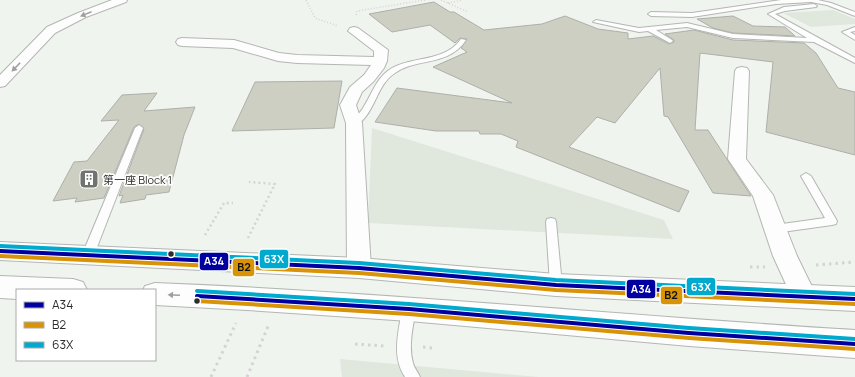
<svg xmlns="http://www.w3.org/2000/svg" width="855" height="377" viewBox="0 0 855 377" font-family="Manrope,'Noto Sans TC',sans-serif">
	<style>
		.built { fill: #e0e8de }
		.building { fill: #cdcfc2; stroke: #adafab }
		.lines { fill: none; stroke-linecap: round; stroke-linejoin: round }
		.lane-casing { stroke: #b3b6b2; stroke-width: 2 }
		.street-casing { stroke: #b3b6b2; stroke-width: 2 }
		.primary-casing { stroke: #b3b6b2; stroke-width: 2 }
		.path-far2 { stroke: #d3d4d3; stroke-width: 1.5; stroke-dasharray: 1 2; stroke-linecap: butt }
		.path-far1 { stroke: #d3d4d3; stroke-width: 2.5; stroke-dasharray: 2 3; stroke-linecap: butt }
		.path { stroke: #d3d4d3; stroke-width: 3; stroke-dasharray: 2.5 4; stroke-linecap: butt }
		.lane { fill: #fdfdfd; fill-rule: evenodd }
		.street { fill: #fdfdfd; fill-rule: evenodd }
		.primary { fill: #fdfdfd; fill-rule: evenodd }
		.bus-1-casing { stroke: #fff; stroke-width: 7 }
		.bus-2-casing { stroke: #fff; stroke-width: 7 }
		.bus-3-casing { stroke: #fff; stroke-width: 7 }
		.bus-1 { stroke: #0000a0; stroke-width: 4 }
		.bus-2 { stroke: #d89406; stroke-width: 4 }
		.bus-3 { stroke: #00a9ce; stroke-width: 4 }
		.oneway { fill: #9e9f9e }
		.bus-dot { fill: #2b2d2a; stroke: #fff; stroke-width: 1.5 }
		.labels { text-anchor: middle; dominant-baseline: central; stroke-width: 3.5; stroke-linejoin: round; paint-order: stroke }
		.poi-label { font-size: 11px; fill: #2b2d2a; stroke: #fff; text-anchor: start }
		.line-badge { stroke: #fff; stroke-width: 1.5 }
		.badge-label { font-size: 11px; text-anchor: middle; font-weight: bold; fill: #fff }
		.pale-badge-label { font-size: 11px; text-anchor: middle; font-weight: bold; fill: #111 }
	</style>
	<rect width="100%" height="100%" fill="#f0f4ef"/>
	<!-- built -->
	<g class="built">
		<path d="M833,10L855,19V24L811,27L783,13Z"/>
		<path d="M372,128L664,220L673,239L368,223Z"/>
		<path d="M340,359L539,377H342Z"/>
	</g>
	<!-- building -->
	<g class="building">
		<path d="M434,2L450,12H454L484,30L542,24L565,16L598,29L628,33V39L653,36L669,44L674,42V40L665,34L694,30L733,40L804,43L816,53L838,88L855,92V155L766,132L773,62L700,53L695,130H708L751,196L713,193L668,117L664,116L660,68L615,123L597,117L569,147L689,191L679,212L516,147L518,141L501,134H480L479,131H436L375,122L397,88L512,103L433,67L467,52L461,48L467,39L460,38L455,43L430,25L392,32L369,14Z"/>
		<path d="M733,16L753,26L785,27L795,36L733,33L713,28L697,19Z"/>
		<path d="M342,81L334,128L232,131L255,82Z"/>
		<path d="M157,93L144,111L195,107L184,135L169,192L146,195L145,199L120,203L123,195L119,196L144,129L139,124L134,127L104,198L75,202L77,198L53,201L74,162L87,161L119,120L101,121L122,95Z"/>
	</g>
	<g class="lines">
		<!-- lane casing -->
		<g class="lane-casing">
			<g id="lane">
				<path d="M781,0H818L831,3L855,12V16L827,5L811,2L776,4L692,17L651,16L648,14L651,12L692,13Z"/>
				<path d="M814,4L817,6L816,7L785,11L775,14L855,58V63L814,42L733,38L687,27L656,30L672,40L673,41L670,43L648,31L639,32L593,22L596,20L639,28L687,23L733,34L807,38L768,14L784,7Z"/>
				<path d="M855,27V31L850,32L855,35V40L842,32Z"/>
				<path d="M461,39L466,40C448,67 418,57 395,73C376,85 376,112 357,125H351L350,123L351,121C370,108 371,80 392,68C414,56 445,62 461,39Z"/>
				<path d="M139,125L143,128L94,255L92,258L88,259L84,258L82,255L135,128Z"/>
				<path d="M806,173L811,176L837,221L836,224L832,225L775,233L771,232L769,229L771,226L775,225L825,218L801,176Z"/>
				<path d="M551,218L555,219L556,222L562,285L560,289L556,290L552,289L550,285L546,222L547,219Z"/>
				<path d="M409,304L414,305L416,309C413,326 408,346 413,363C414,368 418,372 420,377H405C391,356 399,331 402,309L404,305Z"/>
			</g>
		</g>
		<!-- street casing -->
		<g class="street-casing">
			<g id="street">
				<path d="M112,0H127L126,2L86,17L55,33L5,86L0,87V75L47,27L78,13Z"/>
				<path d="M354,27L358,28L388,50L387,61L384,68L374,81L362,92L356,105L362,123L371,268L367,275L359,277L351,275L347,268L346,123L340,105L350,87L364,75L371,65L297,63L278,61L233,48L182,46L178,45L176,42L178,39L182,38L234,40L279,53L297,55L374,57V51L348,31L350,28Z"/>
				<path d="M742,67L747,68L749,71L746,159L773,195L797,256L817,297L813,304L804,307L795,304L773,256L753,196L728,159L735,71L737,68Z"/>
			</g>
		</g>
		<!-- primary casing -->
		<g class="primary-casing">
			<g id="primary">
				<path d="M0,242L359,258L556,274L855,287V311L556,296L359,278L0,260Z"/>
				<path d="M0,276L73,279L83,282L87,290H17V299L0,298Z"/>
				<path d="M155,283C389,292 622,316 855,330V358L689,346L409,321L247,310L155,305V290H143L145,286Z"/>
			</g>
		</g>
		<!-- path-far2 -->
		<g class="path-far2">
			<path d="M306,0L315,18L338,26"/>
			<path d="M441,0L468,12"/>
			<path d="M448,3L462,0"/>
			<path d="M356,15L357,11L425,0"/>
		</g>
		<!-- path-far1 -->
		<g class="path-far1">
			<path d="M205,235L224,203H233"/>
			<path d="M248,238L275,184L249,182"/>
		</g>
		<!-- path -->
		<g class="path">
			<path d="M816,265L855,262"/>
			<path d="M750,267H765"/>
			<path d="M355,344L384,346"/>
			<path d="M423,347L433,348"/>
			<path d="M211,377L236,323"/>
			<path d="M247,377L269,324"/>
		</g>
		<!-- lane -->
		<use href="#lane" class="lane"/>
		<!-- street -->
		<use href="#street" class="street"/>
		<!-- primary -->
		<use href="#primary" class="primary"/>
		<!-- bus-1 casing -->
		<g class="bus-1-casing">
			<g id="bus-1">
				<path d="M0,251L359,268L556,285L855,299"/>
				<path d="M197,296L409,309L689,333L855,344"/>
			</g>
		</g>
		<!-- bus-2 casing -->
		<g class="bus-2-casing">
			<g id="bus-2">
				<path d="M0,256L359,273L556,290L855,304"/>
				<path d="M197,301L409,314L689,338L855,349"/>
			</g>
		</g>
		<!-- bus-3 casing -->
		<g class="bus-3-casing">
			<g id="bus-3">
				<path d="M0,246L359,263L556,280L855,294"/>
				<path d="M197,291L409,304L689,328L855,339"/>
			</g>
		</g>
		<!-- bus-1 -->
		<use href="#bus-1" class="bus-1"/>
		<!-- bus-2 -->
		<use href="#bus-2" class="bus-2"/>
		<!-- bus-3 -->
		<use href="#bus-3" class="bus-3"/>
	</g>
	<!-- one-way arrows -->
	<defs><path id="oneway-solid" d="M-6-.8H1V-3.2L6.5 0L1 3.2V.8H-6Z"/></defs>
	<g class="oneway">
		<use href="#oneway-solid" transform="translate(86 14) rotate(158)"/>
		<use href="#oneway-solid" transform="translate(16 67) rotate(134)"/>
		<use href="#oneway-solid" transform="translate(174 295) rotate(-177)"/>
	</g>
	<!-- icons -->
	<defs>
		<g id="building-square" transform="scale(1)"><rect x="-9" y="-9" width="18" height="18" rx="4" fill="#70736f" stroke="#fff"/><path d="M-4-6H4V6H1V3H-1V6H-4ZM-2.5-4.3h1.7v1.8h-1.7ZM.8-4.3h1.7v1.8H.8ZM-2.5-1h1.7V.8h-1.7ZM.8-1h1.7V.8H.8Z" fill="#fff"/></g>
	</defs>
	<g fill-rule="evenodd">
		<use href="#building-square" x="89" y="179"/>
	</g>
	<!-- markers -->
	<g class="bus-dot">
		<circle cx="171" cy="254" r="3.5"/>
		<circle cx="197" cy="301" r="3.5"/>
	</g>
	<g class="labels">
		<!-- poi labels -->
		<g class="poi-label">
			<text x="103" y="179">第一座 Block 1</text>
		</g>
	</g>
	<g class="line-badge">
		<rect x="259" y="249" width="30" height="20" rx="4" fill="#00a9ce"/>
		<rect x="199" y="252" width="30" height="19" rx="4" fill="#0000a0"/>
		<rect x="232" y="258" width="23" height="19" rx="4" fill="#d89406"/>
		<rect x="686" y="277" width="30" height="19" rx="4" fill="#00a9ce"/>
		<rect x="626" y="279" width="30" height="20" rx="4" fill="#0000a0"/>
		<rect x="660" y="286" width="23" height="19" rx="4" fill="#d89406"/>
	</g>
	<g class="badge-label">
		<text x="274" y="263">63X</text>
		<text x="214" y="265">A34</text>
		<text x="701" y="291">63X</text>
		<text x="641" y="293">A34</text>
	</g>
	<g class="pale-badge-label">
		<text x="244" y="271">B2</text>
		<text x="671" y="299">B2</text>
	</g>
	<!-- legend -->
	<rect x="16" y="289" width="140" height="72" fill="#ffffff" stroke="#aaabaa"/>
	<rect x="24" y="302" width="20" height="6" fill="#0000a0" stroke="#aaabaa"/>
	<text x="52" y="309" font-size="12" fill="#2b2d2a">A34</text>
	<rect x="24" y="322" width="20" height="6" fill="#d89406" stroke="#aaabaa"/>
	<text x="52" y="329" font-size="12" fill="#2b2d2a">B2</text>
	<rect x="24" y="342" width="20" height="6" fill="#00a9ce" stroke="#aaabaa"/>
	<text x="52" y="349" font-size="12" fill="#2b2d2a">63X</text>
</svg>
